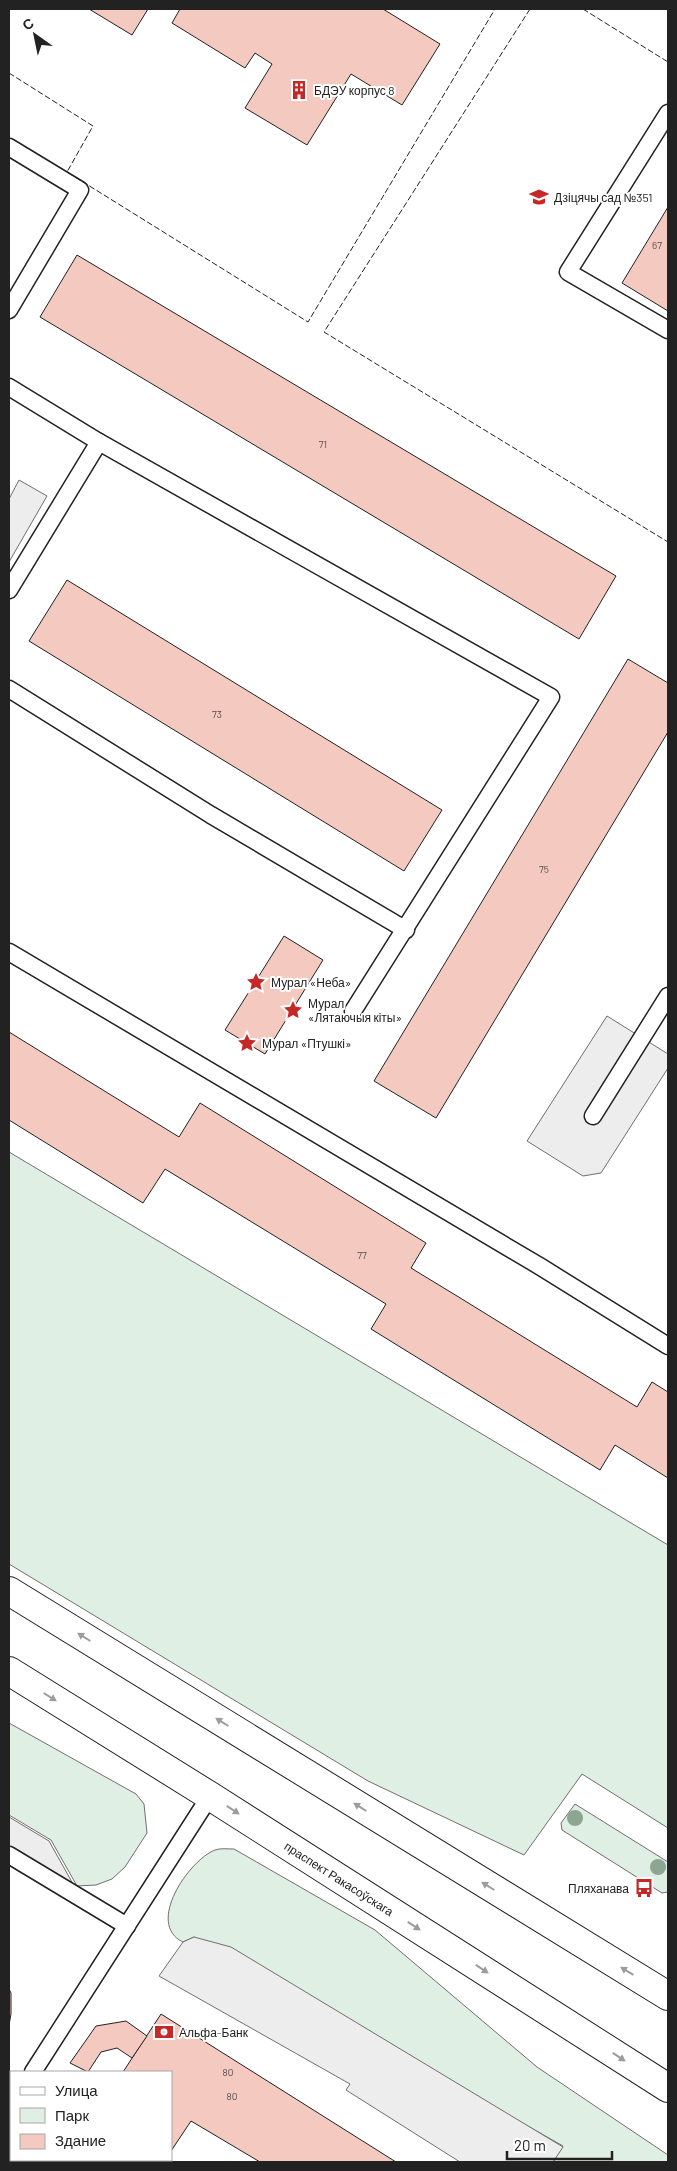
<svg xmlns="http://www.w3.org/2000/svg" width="677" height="2171" viewBox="0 0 677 2171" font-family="Barlow,sans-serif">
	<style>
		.green { fill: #e0efe3; stroke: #6f6f6f }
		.parking { fill: #ededed; stroke: #6f6f6f }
		.building { fill: #f3c9c0; stroke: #222 }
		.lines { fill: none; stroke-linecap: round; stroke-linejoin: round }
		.service-casing { stroke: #222; stroke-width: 19 }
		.primary-casing { stroke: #222; stroke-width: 30 }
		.service { stroke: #fff; stroke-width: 16 }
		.primary { stroke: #fff; stroke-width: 28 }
		.fence { stroke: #222; stroke-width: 1; stroke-dasharray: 6 2.5; stroke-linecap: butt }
		.tree { fill: #8da692 }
		.oneway { fill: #9c9c9c }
		.labels { text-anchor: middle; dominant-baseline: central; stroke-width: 4; stroke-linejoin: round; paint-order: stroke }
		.number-label { font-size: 10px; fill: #564c4a }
		.poi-label { font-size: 12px; fill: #222; stroke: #fff; text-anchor: start }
		.street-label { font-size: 12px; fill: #222; stroke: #fff }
	</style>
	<rect width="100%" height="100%" fill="#fff"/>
	<!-- green -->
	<g class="green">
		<path d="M9,1152L668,1545V1828L582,1774L524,1855L368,1781L9,1564Z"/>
		<path d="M9,1723L136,1794L144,1804L147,1833L125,1867L112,1879L96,1885L77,1886L51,1840L9,1815Z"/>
		<path d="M575,1804L668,1862V1892L662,1893L562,1830L561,1823Z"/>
		<path d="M234,1849L375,1930L537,2067L668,2155V2162H553L563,2146L194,1937L183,1942C145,1924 189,1860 215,1850C220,1848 228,1849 234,1849Z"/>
	</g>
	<!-- parking -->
	<g class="parking">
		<path d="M19,480L47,496L9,562V499Z"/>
		<path d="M607,1016L668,1054V1068L601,1173L583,1176L527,1141Z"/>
		<path d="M9,1817L49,1841L73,1884L9,1846Z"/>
		<path d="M194,1937L231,1947L563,2147L553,2162H460L346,2090L350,2084L159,1976L183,1942Z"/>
	</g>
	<!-- building -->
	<g class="building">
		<path d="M89,9H148L132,35Z"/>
		<path d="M180,9H383L440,44L402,105L351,74L307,145L245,108L272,64L255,53L245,68L172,23Z"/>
		<path d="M668,207V311L622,283Z"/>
		<path d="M77,255L616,576L579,639L40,317Z"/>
		<path d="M67,580L442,810L404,871L29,641Z"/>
		<path d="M628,659L668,683V732L436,1118L374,1081Z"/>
		<path d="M284,936L323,960L265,1054L225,1030Z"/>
		<path d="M9,1032L179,1137L200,1103L426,1243L411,1268L457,1296L637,1407L652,1382L668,1392V1478L615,1445L600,1470L465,1387L371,1329L386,1304L165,1169L143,1203L9,1120Z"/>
		<path d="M9,1989L11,1993V2014L9,2025Z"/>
		<path d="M161,2014L396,2162H260L191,2121L171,2151V2072H123Z"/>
		<path d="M126,2021L147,2036L132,2058L117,2048L101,2052L88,2072L70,2063L96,2026Z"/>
	</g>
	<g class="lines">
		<!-- service casing -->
		<g class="service-casing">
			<g id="service">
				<path d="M668,113L568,272L668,330"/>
				<path d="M9,147L80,190L9,310"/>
				<path d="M9,387L99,442L551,697L353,1011"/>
				<path d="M9,590L99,442"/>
				<path d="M9,689L211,815L406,930"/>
				<path d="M9,952L541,1267L668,1346"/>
				<path d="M593,1116L668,996"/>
				<path d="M9,1855L127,1926"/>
				<path d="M33,2072L210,1796"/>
				<path d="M9,2110L11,2106"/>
				<path d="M73,2160L77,2162"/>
			</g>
		</g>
		<!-- primary casing -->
		<g class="primary-casing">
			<g id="primary">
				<path d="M9,1591L668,1996"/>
				<path id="s1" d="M9,1671L210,1796L668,2088"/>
			</g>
		</g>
		<!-- service -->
		<use href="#service" class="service"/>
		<!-- primary -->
		<use href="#primary" class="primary"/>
		<!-- fence -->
		<g class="fence">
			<path d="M530,9L324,332L668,542"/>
			<path d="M583,9L668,62"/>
			<path d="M9,73L93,126L67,172L308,322L495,9"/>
		</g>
	</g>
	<!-- trees -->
	<g class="tree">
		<circle cx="575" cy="1818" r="8"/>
		<circle cx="658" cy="1867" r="8"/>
	</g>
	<!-- one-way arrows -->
	<defs><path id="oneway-solid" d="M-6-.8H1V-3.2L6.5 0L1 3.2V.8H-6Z" transform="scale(1.25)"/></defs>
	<g class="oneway">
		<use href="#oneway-solid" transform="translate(84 1637) rotate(-148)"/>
		<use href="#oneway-solid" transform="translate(50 1697) rotate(32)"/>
		<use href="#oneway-solid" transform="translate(222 1722) rotate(-148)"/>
		<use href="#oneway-solid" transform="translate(360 1807) rotate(-148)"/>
		<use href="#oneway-solid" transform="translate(233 1810) rotate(33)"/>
		<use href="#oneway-solid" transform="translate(488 1886) rotate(-148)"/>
		<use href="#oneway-solid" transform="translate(414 1926) rotate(33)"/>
		<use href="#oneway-solid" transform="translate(482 1969) rotate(33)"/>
		<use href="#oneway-solid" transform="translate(627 1971) rotate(-149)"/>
		<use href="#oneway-solid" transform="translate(619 2057) rotate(33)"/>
	</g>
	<!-- icons -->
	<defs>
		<g id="building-bare" transform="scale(1.5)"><path d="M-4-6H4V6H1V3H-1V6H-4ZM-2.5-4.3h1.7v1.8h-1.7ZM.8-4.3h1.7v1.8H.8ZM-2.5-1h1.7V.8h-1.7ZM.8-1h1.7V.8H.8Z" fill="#c62828" stroke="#fff" stroke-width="2.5" paint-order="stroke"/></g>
		<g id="school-bare" transform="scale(1.5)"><path d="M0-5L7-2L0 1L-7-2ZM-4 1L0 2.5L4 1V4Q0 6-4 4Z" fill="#c62828" stroke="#fff" stroke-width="2.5" paint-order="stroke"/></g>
		<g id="sight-bare" transform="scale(1.5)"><path d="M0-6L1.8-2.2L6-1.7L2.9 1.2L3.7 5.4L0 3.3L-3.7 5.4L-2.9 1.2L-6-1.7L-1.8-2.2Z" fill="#c62828" stroke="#fff" stroke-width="2.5" paint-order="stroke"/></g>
		<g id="bus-bare" transform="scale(1.5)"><path d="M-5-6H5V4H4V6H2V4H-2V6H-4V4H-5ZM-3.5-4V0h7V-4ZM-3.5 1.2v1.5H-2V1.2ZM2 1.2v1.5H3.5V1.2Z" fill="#c62828" stroke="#fff" stroke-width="2.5" paint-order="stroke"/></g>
		<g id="bank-bare" transform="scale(1.5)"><path d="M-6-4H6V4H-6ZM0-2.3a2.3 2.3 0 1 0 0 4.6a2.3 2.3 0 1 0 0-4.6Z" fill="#c62828" stroke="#fff" stroke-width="2.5" paint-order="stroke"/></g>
	</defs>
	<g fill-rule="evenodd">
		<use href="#building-bare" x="299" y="90"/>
		<use href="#school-bare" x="539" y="197"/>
		<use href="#sight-bare" x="256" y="982"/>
		<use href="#sight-bare" x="293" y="1010"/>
		<use href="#sight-bare" x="247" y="1043"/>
		<use href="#bus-bare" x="644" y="1888"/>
		<use href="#bank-bare" x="164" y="2032"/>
	</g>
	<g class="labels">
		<!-- number labels -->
		<g class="number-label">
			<text x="657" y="245">67</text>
			<text x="323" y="444">71</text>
			<text x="217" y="714">73</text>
			<text x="544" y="869">75</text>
			<text x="362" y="1255">77</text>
			<text x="228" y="2072">80</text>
			<text x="232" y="2096">80</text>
		</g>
		<!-- poi labels -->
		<g class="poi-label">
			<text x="314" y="90">БДЭУ корпус 8</text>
			<text x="554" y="197">Дзіцячы сад №351</text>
			<text x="271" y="982">Мурал «Неба»</text>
			<text x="308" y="1003">Мурал<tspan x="308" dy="14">«Лятаючыя кіты»</tspan></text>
			<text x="262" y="1043">Мурал «Птушкі»</text>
			<text x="629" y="1888" text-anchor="end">Пляханава</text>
			<text x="179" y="2032">Альфа-Банк</text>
		</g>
		<!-- street labels -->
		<g class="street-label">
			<text stroke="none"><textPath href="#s1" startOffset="390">праспект Ракасоўскага</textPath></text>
		</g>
	</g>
	<!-- border -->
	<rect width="677" height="2171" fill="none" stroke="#222222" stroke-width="20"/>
	<!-- legend -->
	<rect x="10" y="2071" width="162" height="90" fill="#ffffff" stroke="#a7a7a7"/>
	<rect x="20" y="2087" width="25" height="8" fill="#ffffff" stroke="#a7a7a7"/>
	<text x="55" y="2096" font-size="15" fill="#222222">Улица</text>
	<rect x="20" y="2108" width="25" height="15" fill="#e0efe3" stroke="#a7a7a7"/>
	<text x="55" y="2121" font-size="15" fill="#222222">Парк</text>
	<rect x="20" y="2134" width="25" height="15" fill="#f3c9c0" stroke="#a7a7a7"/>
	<text x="55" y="2146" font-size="15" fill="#222222">Здание</text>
	<!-- north arrow -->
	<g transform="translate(35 35) rotate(327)" stroke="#ffffff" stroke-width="4" paint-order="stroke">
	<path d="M0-4L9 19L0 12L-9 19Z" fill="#222222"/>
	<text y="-8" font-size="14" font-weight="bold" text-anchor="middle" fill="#222222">С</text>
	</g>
	<!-- scale -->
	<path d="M507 2151v8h105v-8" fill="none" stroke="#222222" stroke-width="2.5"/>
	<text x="514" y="2151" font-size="15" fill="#222222" stroke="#ffffff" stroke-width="4" paint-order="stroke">20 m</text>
</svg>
